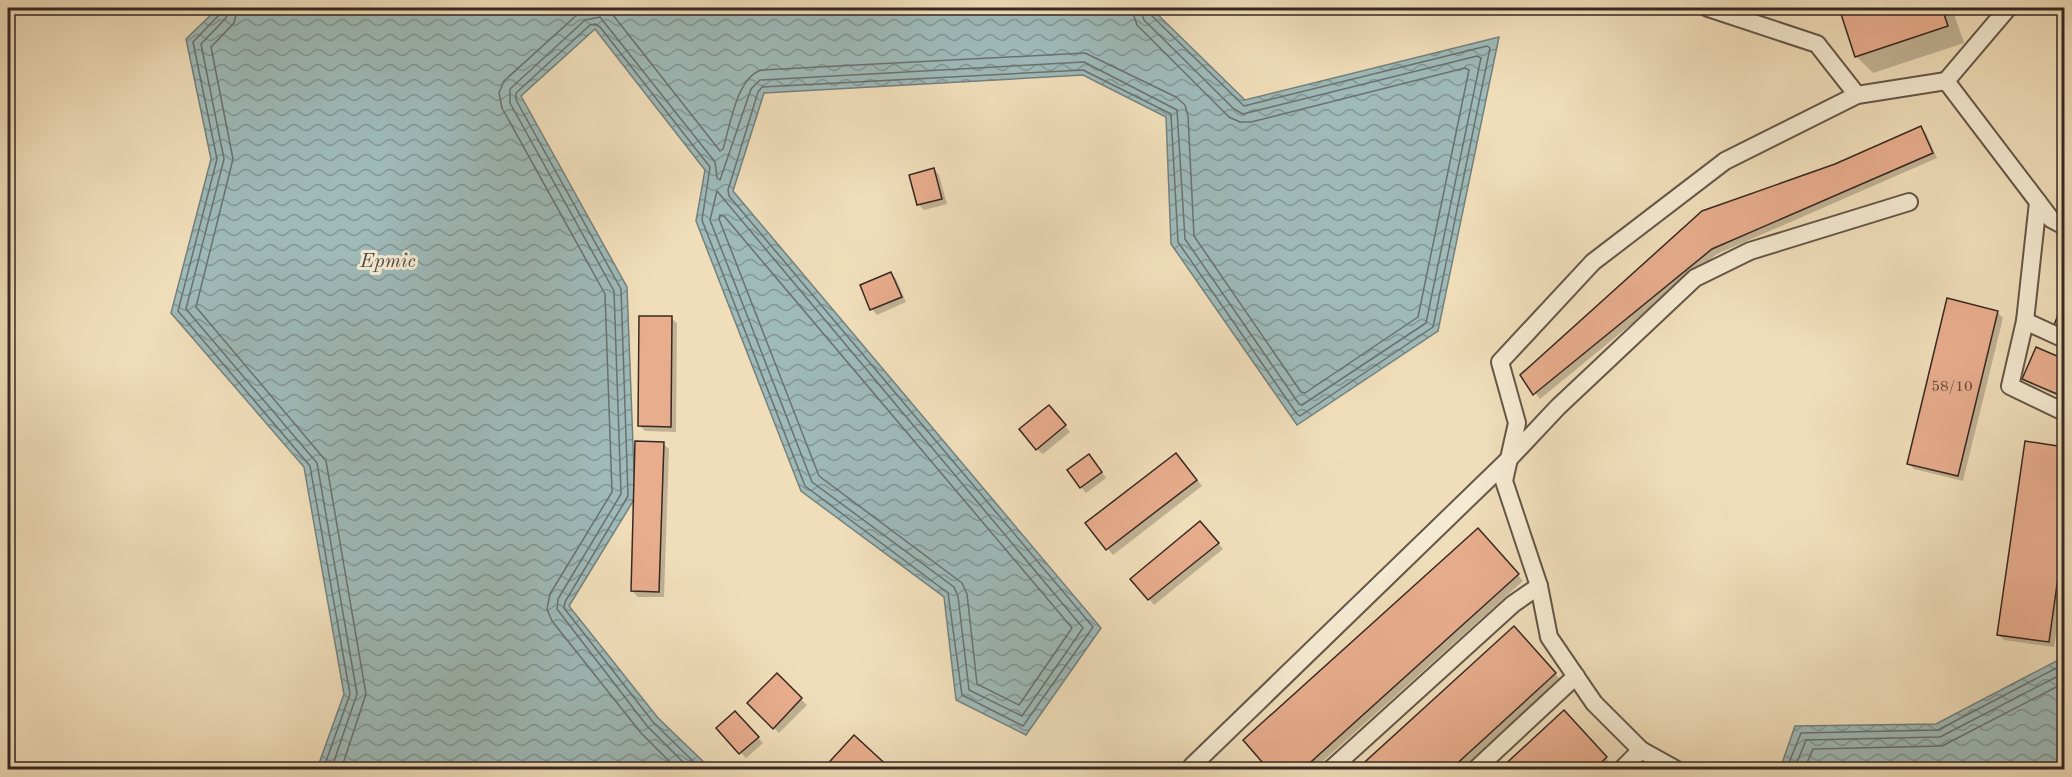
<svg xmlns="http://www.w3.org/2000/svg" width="2072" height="777" viewBox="0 0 2072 777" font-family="'Old Standard TT',serif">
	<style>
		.water { fill: url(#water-waves); stroke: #75807d; stroke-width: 1.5 }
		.shadow { fill: #0003 }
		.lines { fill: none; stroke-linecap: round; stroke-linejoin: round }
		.shore { stroke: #6a716e; stroke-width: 1.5 }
		.building { fill: #e8ad8d; stroke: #372822; stroke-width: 1.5 }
		.lane-casing { stroke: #655648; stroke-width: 20 }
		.lane { stroke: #f5ead2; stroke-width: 16 }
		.labels { text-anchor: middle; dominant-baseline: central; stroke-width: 6; stroke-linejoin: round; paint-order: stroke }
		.number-label { font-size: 15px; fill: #63493d }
		.water-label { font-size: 20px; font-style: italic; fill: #514c48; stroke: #f5ead2 }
	</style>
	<defs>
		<pattern id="water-waves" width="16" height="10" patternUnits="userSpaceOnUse" patternTransform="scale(1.5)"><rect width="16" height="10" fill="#9ebab9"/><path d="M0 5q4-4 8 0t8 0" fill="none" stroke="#829796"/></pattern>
	</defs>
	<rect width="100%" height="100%" fill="#f0deba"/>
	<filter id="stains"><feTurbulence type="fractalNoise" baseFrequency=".00333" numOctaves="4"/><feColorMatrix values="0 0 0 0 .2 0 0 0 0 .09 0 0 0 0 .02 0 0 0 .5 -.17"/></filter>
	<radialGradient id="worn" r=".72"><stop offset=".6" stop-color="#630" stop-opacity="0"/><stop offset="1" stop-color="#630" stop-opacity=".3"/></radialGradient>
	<!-- water -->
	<g class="water">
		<path d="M218,8H1151L1245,100L1499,37L1438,331L1297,425L1171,244L1166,117L1083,75L764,93L733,191L1101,628L1026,735L956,700L944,597L801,491L696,221L705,170L595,29L521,96L627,287L635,498L569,606L658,718L711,769H317L344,694L304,467L171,313L211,159L186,39Z"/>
		<path d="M2064,657V769H1780L1795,726L1936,724Z"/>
	</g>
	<!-- shadow -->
	<g class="shadow">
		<path d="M1841,8H1952L1964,43L1873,73L1856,56Z"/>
		<path d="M1921,128L1926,133L1937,158L1717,254L1540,399L1522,375L1836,165Z"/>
		<path d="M934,169L939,175L947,204L924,210L918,204Z"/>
		<path d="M891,273L896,279L906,302L877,315L872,309L862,286Z"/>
		<path d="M1997,312L2003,318L1963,481L1914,469L1908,463Z"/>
		<path d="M671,318L677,323L676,432L645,431L639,425Z"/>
		<path d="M2037,349L2064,361V399L2030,384L2024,378Z"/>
		<path d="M1054,412L1070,432L1043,454L1037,449Z"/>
		<path d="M2026,443L2064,449V575L2054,647L2004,640L1998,634Z"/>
		<path d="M663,444L669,449L664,597H638L632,591Z"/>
		<path d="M1182,460L1202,486L1113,555L1087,523Z"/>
		<path d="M1094,461L1106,478L1086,493L1081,487Z"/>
		<path d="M1206,528L1223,549L1154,605L1132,579Z"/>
		<path d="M1483,535L1523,581L1313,770H1271Z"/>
		<path d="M1519,634L1560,679L1461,770H1359Z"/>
		<path d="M777,675L807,705L779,733L749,703Z"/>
		<path d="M740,718L763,743L746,758L718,728Z"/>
		<path d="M1569,718L1611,764L1605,770H1501Z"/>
	</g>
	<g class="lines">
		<!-- shore -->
		<g class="shore">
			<path d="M222,8L220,14L193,42L217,159L178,311L310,466L350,694L323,770"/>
			<path d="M229,8L226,18L201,44L224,159L186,309L317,463L357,694L331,770"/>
			<path d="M238,8L234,23L211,47L233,159L196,307L326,461L366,694L341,770"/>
			<path d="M590,8L579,13L504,81L499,93L502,108L605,294L612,492L550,594L547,609L552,621L641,733L678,770"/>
			<path d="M599,8L613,15L720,151L723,149C730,126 737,76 762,70L1085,53L1176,97L1185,105L1188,116L1194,236L1301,392L1305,393L1418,317L1469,70L1465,68L1251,122H1240L1229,117L1137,25L1131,8"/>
			<path d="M717,191L1083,628L1022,716L969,690L958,596L954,587L812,482L710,220Z"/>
			<path d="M720,215L724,216L1072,628L1019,705L977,684L967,594L962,583L819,476L719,219Z"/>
			<path d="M691,770L647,726L557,609L558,599L621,494L614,291L510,103V89L585,20L600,17L715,162L717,178L720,180L751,89L760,80L1084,62L1177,110L1185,239L1299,404L1302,405L1426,323L1481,58L1477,56L1243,114L1234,109L1144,20L1140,8"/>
			<path d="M702,770L653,722L564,608L565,602L628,496L621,289L516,100V93L590,25L595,24L600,27L710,167L702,220L805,486L948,593L962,695L1023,726L1093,627L729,196L728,190L758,92L762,87L1083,70L1171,114L1178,242L1297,414L1300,416L1433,327L1490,48L1487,46L1244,106L1150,14L1148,8"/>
			<path d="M1786,770L1801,733L1938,730L2064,664"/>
			<path d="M1794,770L1806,740L1940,737L2064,673"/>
			<path d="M1804,770L1813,749L1942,746L2064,683"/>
		</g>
	</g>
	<!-- building -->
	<g class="building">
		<path d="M1839,8H1942L1948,26L1855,57Z"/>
		<path d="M1921,126L1933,153L1712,249L1533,395L1520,375L1702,211L1835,164Z"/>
		<path d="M934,168L942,199L917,205L909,175Z"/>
		<path d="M891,272L902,297L870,310L860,285Z"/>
		<path d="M1947,298L1998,311L1958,476L1907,464Z"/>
		<path d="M2064,300V329L2054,325Z"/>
		<path d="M639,316H672L671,427L638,426Z"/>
		<path d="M2036,347L2064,359V397L2022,379Z"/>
		<path d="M1049,405L1066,425L1036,450L1019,429Z"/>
		<path d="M635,441L664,442L659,592L631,591Z"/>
		<path d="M2025,441L2064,447V534L2049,642L1997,635Z"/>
		<path d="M1176,453L1197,480L1106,550L1085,523Z"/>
		<path d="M1089,454L1102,472L1080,488L1067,470Z"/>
		<path d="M1200,521L1219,543L1148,600L1130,579Z"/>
		<path d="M1478,528L1519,574L1302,770H1269L1243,740Z"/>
		<path d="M1514,626L1556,673L1450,770H1356Z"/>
		<path d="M777,673L802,698L773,729L747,703Z"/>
		<path d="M1564,710L1607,757L1593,770H1499Z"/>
		<path d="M735,711L759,737L739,754L716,728Z"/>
		<path d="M854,735L892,770H822Z"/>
	</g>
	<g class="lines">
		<!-- lane casing -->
		<g class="lane-casing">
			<g id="lane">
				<path d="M1708,8L1817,44L1857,95"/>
				<path d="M2008,8L1946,81L2051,219L2064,226"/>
				<path d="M2038,202L2025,321L2010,386L2064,412"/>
				<path d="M2025,321L2064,339"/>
				<path d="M1192,766L1509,459L1558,407L1695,278L1750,251L1909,202"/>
				<path d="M1330,770L1513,604L1539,586"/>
				<path d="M1475,770L1576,676"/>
				<path d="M1621,770L1641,750"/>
				<path d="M1677,770L1641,750L1594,703L1549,637L1539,586L1504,481L1517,423L1500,362L1593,262L1725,161L1857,95L1946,81"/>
			</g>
		</g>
		<!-- lane -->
		<use href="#lane" class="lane"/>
	</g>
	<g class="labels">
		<!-- number labels -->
		<g class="number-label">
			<text x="1952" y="387">58/10</text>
		</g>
		<!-- water labels -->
		<g class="water-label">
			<text x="388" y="262">Ертіс</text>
		</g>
	</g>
	<!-- margin -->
	<rect width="2072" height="777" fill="none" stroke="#f0deba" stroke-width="30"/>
	<rect x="9" y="9" width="2054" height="759" fill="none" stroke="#372822" stroke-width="3"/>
	<rect x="15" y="15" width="2042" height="747" fill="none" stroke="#372822" stroke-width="1.5"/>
	<rect width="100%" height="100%" filter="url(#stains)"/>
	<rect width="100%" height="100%" fill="url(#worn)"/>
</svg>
